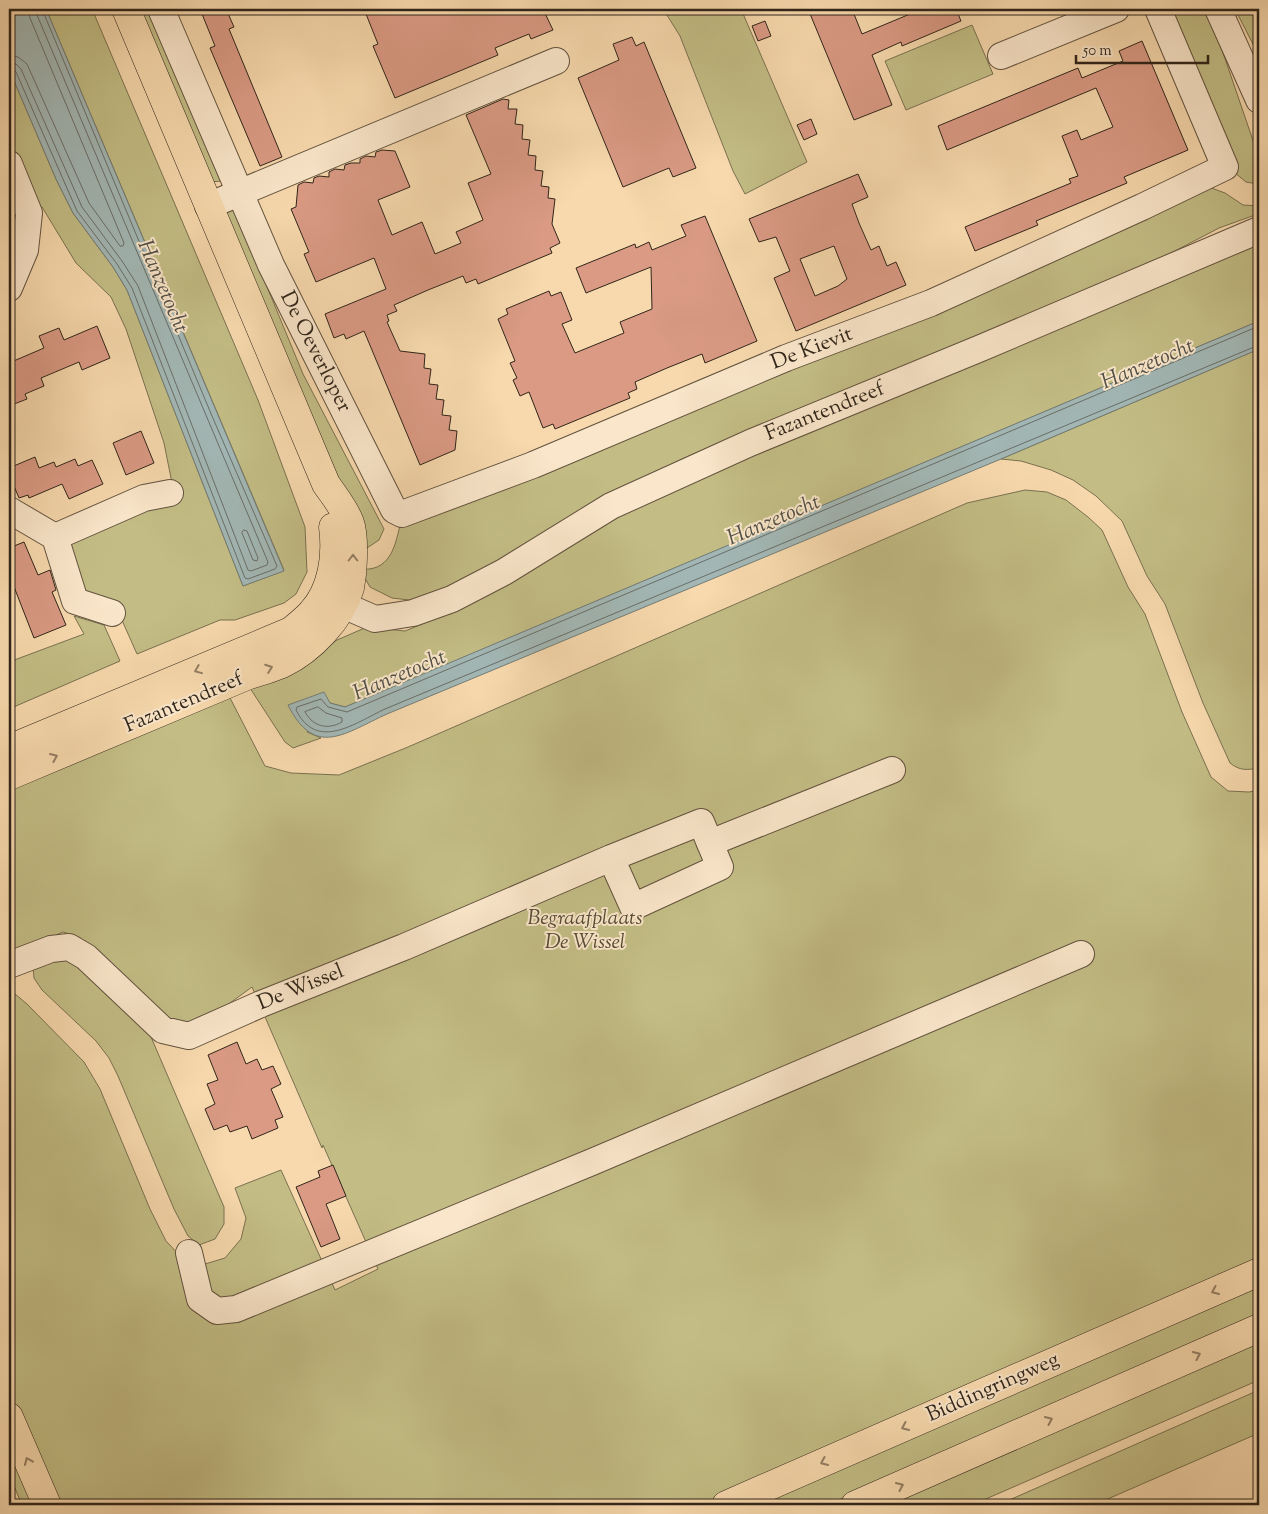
<svg xmlns="http://www.w3.org/2000/svg" width="1268" height="1514" viewBox="0 0 1268 1514" font-family="'Sorts Mill Goudy',serif">
	<style>
		.green { fill: #c3bd85; stroke: #7a7150 }
		.water { fill: #a2b7b5; stroke: #747d77 }
		.lines { fill: none; stroke-linecap: round; stroke-linejoin: round }
		.shore { stroke: #696e68; stroke-width: 1 }
		.building { fill: #da9a84; stroke: #30251a; fill-rule: evenodd }
		.minor-casing { stroke: #62523f; stroke-width: 28 }
		.major-casing { stroke: #30251a; stroke-width: 29 }
		.minor { stroke: #fae6ca; stroke-width: 26 }
		.major { stroke: #f7d9ad; stroke-width: 28 }
		.oneway { stroke: #947f64 }
		.labels { text-anchor: middle; dominant-baseline: central; stroke-width: 4; stroke-linejoin: round; paint-order: stroke }
		.street-label { font-size: 21px; fill: #30251a; stroke: #fae6ca }
		.park-label { font-size: 21px; font-style: italic; fill: #554b35; stroke: #fae6ca }
		.water-label { font-size: 22px; font-style: italic; fill: #525148; stroke: #fae6ca }
	</style>
	<rect width="100%" height="100%" fill="#f7d9ad"/>
	<filter id="stains"><feTurbulence type="fractalNoise" baseFrequency=".004" numOctaves="4"/><feColorMatrix values="0 0 0 0 .2 0 0 0 0 .09 0 0 0 0 .02 0 0 0 .5 -.17"/></filter>
	<radialGradient id="worn" r=".72"><stop offset=".6" stop-color="#630" stop-opacity="0"/><stop offset="1" stop-color="#630" stop-opacity=".3"/></radialGradient>
	<!-- green -->
	<g class="green">
		<path d="M46,9H92L258,400L305,527L307,572L296,594L284,603L235,620H220L137,654L117,609L82,600L67,551L74,537L174,493L164,443L126,329L111,297L76,263L42,207L32,210L28,195L9,145V69L56,179L73,213L113,267L127,290L243,586L284,570Z"/>
		<path d="M136,9H153L223,181L209,182Z"/>
		<path d="M673,9H741L807,162L745,194L733,171L680,36L665,12Z"/>
		<path d="M1167,9H1208L1259,158L1258,184L1246,182L1234,172Z"/>
		<path d="M1235,9H1259V56Z"/>
		<path d="M972,25L993,74L906,110L885,61Z"/>
		<path d="M1206,186L1225,193L1243,205L1259,206V210L1255,215L1219,228L1150,264L753,428L682,459L629,486L555,532L425,599L409,600L392,598L370,587L360,569C389,572 395,548 400,525Z"/>
		<path d="M234,207L303,374L384,529L379,540L367,548L223,215Z"/>
		<path d="M1259,243V321L375,695L345,707L330,703L307,732L321,738L293,748L285,742L248,685L307,660L337,640L367,627L405,631L449,613L626,511L725,466Z"/>
		<path d="M1259,349V768C1247,770 1240,771 1230,763L1203,703L1165,604L1147,576L1122,521L1096,496L1073,480L1051,470L1021,461L1001,459Z"/>
		<path d="M1025,490L1047,492L1066,500L1088,517L1102,530L1128,587L1145,614L1182,712L1211,777L1228,791L1249,792L1259,790V1263L703,1505H57L9,1391V989L27,1004L84,1062L100,1089L150,1209L166,1241L182,1258L205,1264L225,1258L241,1239L246,1218L235,1188L281,1170L335,1290L378,1269L323,1145L322,1148L252,987L201,1024L182,1025L170,1020L93,948L79,937L63,932L9,955V787L228,694L265,766L291,773L339,775L408,747L967,503Z"/>
		<path d="M74,616L104,625L120,661L9,709V662L84,634Z"/>
		<path d="M64,954L145,1023L224,1207V1224L215,1239L199,1245L188,1236L174,1209L118,1076L109,1058L96,1041L42,990L34,978L33,967Z"/>
		<path d="M1259,1282V1315L827,1505H745Z"/>
		<path d="M1259,1336V1380L972,1505H875Z"/>
		<path d="M1259,1390V1433L1094,1505H998Z"/>
		<path d="M9,1435L39,1505H22L9,1474Z"/>
	</g>
	<!-- water -->
	<g class="water">
		<path d="M9,9H46L284,571L243,586L127,290L113,267L73,213L56,179L9,69Z"/>
		<path d="M1259,321V349L1001,459L387,714C345,733 315,759 288,705L324,692L330,703L345,707Z"/>
	</g>
	<g class="lines">
		<!-- shore -->
		<g class="shore">
			<path d="M9,55L18,57L27,64L89,203L120,246H123L124,243L30,18L28,9"/>
			<path d="M9,63L16,64L21,69L82,207L122,261L138,286L248,570L251,571L267,565L268,562L37,15L36,9"/>
			<path d="M9,69H13L16,72L77,211L117,264L132,288L245,578L248,579L275,569L277,566L212,416L42,9"/>
			<path d="M1259,326L347,712L328,707L321,699L297,707L296,710C317,752 355,723 385,709L1259,345"/>
			<path d="M244,530L247,531L258,558L257,561L253,560L242,533Z"/>
			<path d="M318,707L326,713L342,718V722C328,730 313,727 305,712Z"/>
		</g>
	</g>
	<!-- building -->
	<g class="building">
		<path d="M200,9H226L234,27L229,29L282,157L260,166L210,48L215,46Z"/>
		<path d="M364,9H543L553,30L531,39L529,34L495,48L498,55L395,98L373,46L378,44Z"/>
		<path d="M808,9H852L862,34L922,9H956L961,21L902,46L901,42L872,55L892,105L854,120Z"/>
		<path d="M765,21L771,36L758,41L752,26Z"/>
		<path d="M632,37L636,46L644,42L696,168L673,177L669,168L623,187L578,78L619,60L613,44Z"/>
		<path d="M1142,41L1188,150L1124,177L1127,183L1036,221L1038,225L975,251L965,227L1071,183L1069,179L1078,176L1062,136L1077,130L1081,140L1113,127L1096,88L947,150L938,126L1078,68L1082,78L1123,61L1119,51Z"/>
		<path d="M503,99L509,100L508,109H517L515,124L523,125L522,139L530,140L528,155L536,156L535,170L543,171L541,186L549,187L548,198L555,199L552,224L560,243L550,248L552,253L478,284L476,279L466,283L463,276L428,290L394,305L397,311L387,315L389,321L387,322L400,351L425,354L424,368L431,369L429,384L438,385L436,399L444,400L442,415L451,416L449,430L457,431L455,450L420,465L364,331L346,339L344,334L334,338L325,314L386,289L374,258L316,282L304,254L309,252L291,209L296,207L298,185L304,182L313,183L314,178L319,176L329,177V172L335,169L344,170L345,165L351,163H360V159L366,156L375,157L376,152L382,150L395,151L410,187L378,200L392,235L422,222L435,254L461,243L456,232L483,220L468,183L491,174L466,115Z"/>
		<path d="M811,119L817,134L804,140L797,125Z"/>
		<path d="M858,174L868,197L852,204L859,223L871,250L879,246L887,266L896,262L906,285L796,331L774,278L790,271L776,237L759,242L749,219ZM834,246L847,279L838,286L815,296L800,259Z"/>
		<path d="M705,216L757,341L705,363L702,354L667,368L635,382L637,389L628,393L630,398L555,429L553,424L543,428L529,392L520,396L513,380L517,378L510,363L515,361L498,319L508,314L506,309L549,291L551,296L561,292L572,320L562,324L575,353L624,333L620,322L652,309L651,267L586,293L576,268L635,244L636,248L649,242L652,250L686,236L681,225Z"/>
		<path d="M97,326L110,358L82,370L79,362L41,378L44,386L25,394L27,399L9,406V363L44,348L39,336L59,328L64,340Z"/>
		<path d="M141,431L154,463L126,475L113,443Z"/>
		<path d="M35,457L39,468L54,462L56,467L75,459L78,466L92,460L103,484L69,499L62,484L29,498L28,495L19,498L9,474V468Z"/>
		<path d="M24,542L38,575L50,570L56,590L52,592L66,625L34,638L9,574V548Z"/>
		<path d="M237,1042L246,1064L257,1059L262,1070L273,1066L281,1084L271,1089L283,1117L275,1120L278,1128L252,1139L247,1126L230,1132L227,1125L214,1130L205,1109L215,1104L207,1084L218,1080L208,1055Z"/>
		<path d="M333,1165L346,1196L326,1204L340,1239L321,1247L296,1187L320,1177L318,1171Z"/>
	</g>
	<g class="lines">
		<!-- minor casing -->
		<g class="minor-casing">
			<g id="minor">
				<path d="M161,9L271,265L394,510L402,514L533,465L786,358L931,303L1142,207L1225,167L1158,9"/>
				<path d="M1218,9L1259,100"/>
				<path d="M1001,56L1116,9"/>
				<path d="M9,164L29,213L25,250L9,288"/>
				<path d="M208,206L556,61"/>
				<path d="M9,510L55,537L75,601L112,613"/>
				<path d="M55,537L144,498L170,493"/>
				<path d="M327,592L343,605L375,619L413,613L452,599L504,572L611,506L750,443L981,348L1259,230"/>
				<path d="M710,843L892,770"/>
				<path d="M9,965L51,949L69,947L86,957L163,1030L189,1036L261,1004L404,947L611,858L701,822L720,867L633,907L611,858"/>
				<path d="M189,1253L200,1299L217,1311L236,1309L592,1162L1081,954"/>
			</g>
		</g>
		<!-- major casing -->
		<g class="major-casing">
			<g id="major">
				<path d="M9,749L291,631C298,625 306,619 312,612C332,590 337,556 333,527"/>
				<path d="M9,776L249,675C260,672 272,668 282,664C311,650 341,619 350,588C352,578 353,568 353,558C353,547 354,534 350,523C345,509 335,497 326,484L126,9"/>
				<path d="M9,1417L47,1505"/>
				<path d="M726,1505L1259,1272"/>
				<path d="M855,1505L1259,1328"/>
			</g>
		</g>
		<!-- minor -->
		<use href="#minor" class="minor"/>
		<!-- major -->
		<use href="#major" class="major"/>
	</g>
	<!-- one-way arrows -->
	<defs><path id="oneway-chevron" d="M-2-3.5L2.5 0L-2 3.5" fill="none" stroke-width="1.6" stroke-linecap="round" stroke-linejoin="round" transform="scale(1.25)"/></defs>
	<g class="oneway">
		<use href="#oneway-chevron" transform="translate(353 558) rotate(-90)"/>
		<use href="#oneway-chevron" transform="translate(269 668) rotate(-20)"/>
		<use href="#oneway-chevron" transform="translate(198 670) rotate(158)"/>
		<use href="#oneway-chevron" transform="translate(54 757) rotate(-23)"/>
		<use href="#oneway-chevron" transform="translate(1215 1291) rotate(156)"/>
		<use href="#oneway-chevron" transform="translate(1197 1355) rotate(-24)"/>
		<use href="#oneway-chevron" transform="translate(1049 1420) rotate(-24)"/>
		<use href="#oneway-chevron" transform="translate(905 1427) rotate(156)"/>
		<use href="#oneway-chevron" transform="translate(28 1461) rotate(-113)"/>
		<use href="#oneway-chevron" transform="translate(824 1462) rotate(156)"/>
		<use href="#oneway-chevron" transform="translate(900 1486) rotate(-24)"/>
	</g>
	<g class="labels">
		<!-- street labels -->
		<g class="street-label">
			<text transform="translate(812 349) rotate(-21)">De Kievit</text>
			<text transform="translate(315 352) rotate(63)">De Oeverloper</text>
			<text transform="translate(825 412) rotate(-22)">Fazantendreef</text>
			<text transform="translate(184 703) rotate(-23)">Fazantendreef</text>
			<text transform="translate(301 988) rotate(-22)">De Wissel</text>
			<text transform="translate(993 1388) rotate(-24)">Biddingringweg</text>
		</g>
		<!-- park labels -->
		<g class="park-label">
			<text x="585" y="919">Begraafplaats<tspan x="585" dy="24">De Wissel</tspan></text>
		</g>
		<!-- water labels -->
		<g class="water-label">
			<text transform="translate(162 287) rotate(67)">Hanzetocht</text>
			<text transform="translate(1148 365) rotate(-23)">Hanzetocht</text>
			<text transform="translate(774 521) rotate(-23)">Hanzetocht</text>
			<text transform="translate(400 676) rotate(-23)">Hanzetocht</text>
		</g>
	</g>
	<!-- margin -->
	<rect width="1268" height="1514" fill="none" stroke="#f7d9ad" stroke-width="30"/>
	<rect x="10" y="10" width="1248" height="1494" fill="none" stroke="#30251a" stroke-width="2.5"/>
	<rect x="15" y="15" width="1238" height="1484" fill="none" stroke="#30251a"/>
	<!-- scale -->
	<path d="M1076 55v8h132v-8" fill="none" stroke="#30251a" stroke-width="2.5"/>
	<text x="1083" y="55" font-size="15" fill="#30251a" stroke="#fae6ca" stroke-width="4" paint-order="stroke">50 m</text>
	<rect width="100%" height="100%" filter="url(#stains)"/>
	<rect width="100%" height="100%" fill="url(#worn)"/>
</svg>
